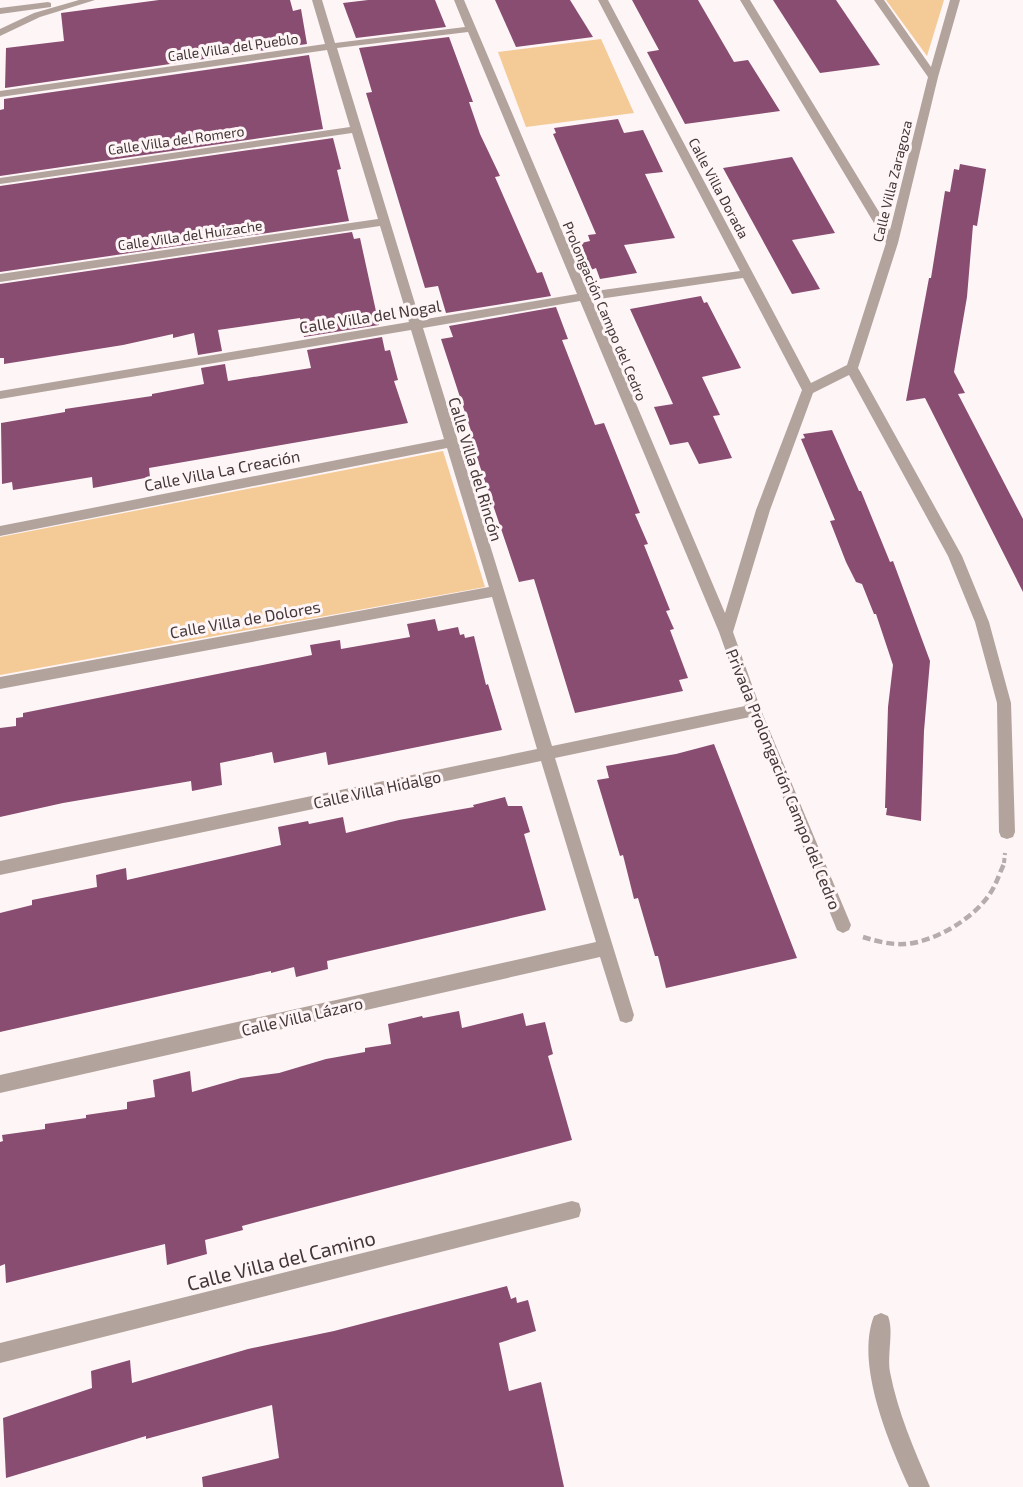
<svg xmlns="http://www.w3.org/2000/svg" width="1023" height="1487" viewBox="0 0 1023 1487" font-family="'Exo 2',sans-serif">
	<style>
		.green { fill: #f4ca96 }
		.building { fill: #894d72 }
		.lines { fill: none; stroke-linecap: round; stroke-linejoin: round }
		.path-far1 { stroke: #b7acad; stroke-width: 4; stroke-dasharray: 5 3; stroke-linecap: butt }
		.path { stroke: #b7acad; stroke-width: 4.5; stroke-dasharray: 8 4; stroke-linecap: butt }
		.minor { fill: #b2a39d; fill-rule: evenodd }
		.labels { text-anchor: middle; dominant-baseline: central; stroke-width: 6; stroke-linejoin: round; paint-order: stroke }
		.far-street-label { font-size: 14px; fill: #453637; stroke: #fef5f6 }
		.street-label { font-size: 16px; fill: #453637; stroke: #fef5f6 }
		.near-street-label { font-size: 20px; fill: #453637; stroke: #fef5f6 }
	</style>
	<rect width="100%" height="100%" fill="#fef5f6"/>
	<!-- green -->
	<g class="green">
		<path d="M886,0H944L927,56Z"/>
		<path d="M601,39L634,113L526,127L498,52Z"/>
		<path d="M443,451L485,587L0,675V537Z"/>
	</g>
	<!-- building -->
	<g class="building">
		<path d="M159,0H290L293,11L301,9L307,44L5,88L6,48L64,41L61,13Z"/>
		<path d="M368,0H435L446,27L356,38L343,3Z"/>
		<path d="M495,0H570L593,37L516,47Z"/>
		<path d="M632,0H698L734,62L748,60L780,111L685,124L647,52L659,50Z"/>
		<path d="M773,0H836L880,65L820,73Z"/>
		<path d="M449,37L473,102H469L480,134L500,176L495,177L537,273L542,272L551,296L446,313L438,286L425,288L366,93L372,92L359,48Z"/>
		<path d="M309,55L323,129L0,176V110L4,109V99Z"/>
		<path d="M618,119L624,133L643,130L663,172L645,174L675,238L624,245L637,273L600,279L596,268L591,270L581,243L590,241L588,235L596,234L553,134L556,133L554,128Z"/>
		<path d="M333,138L341,169L337,170L349,221L0,272V186Z"/>
		<path d="M792,157L835,233L792,240L820,289L792,294L723,168Z"/>
		<path d="M960,164L986,169L977,226L973,225L967,297L954,372L965,393L958,394L1023,519V592L925,398L906,401L929,278H931L945,191L950,192L954,169L959,170Z"/>
		<path d="M352,232L354,239L360,238L379,325L304,337L300,318L218,330L222,351L198,355L194,333L173,338V334L123,345L4,364V358H0V284Z"/>
		<path d="M701,296L704,303L707,302L741,368L702,377L720,415L713,416L732,458L699,464L688,442L670,445L654,407L673,404L630,309Z"/>
		<path d="M556,307L568,339L562,340L595,425L604,423L640,513L635,514L648,544L644,545L670,610L666,611L674,629L670,630L688,678L679,680L683,691L575,713L534,579L519,582L470,437H473L441,339L453,337L449,326Z"/>
		<path d="M382,337L385,351L390,350L398,380L394,381L408,423L149,468L150,477L93,488L92,477L13,490L12,482L2,484L1,423L65,412V409L152,396V394L204,384L201,368L225,364L228,381L311,368L307,350Z"/>
		<path d="M832,430L859,491H861L890,562L893,561L930,661L924,731L921,821L886,815L887,808H885L888,707L893,665L876,614H874L862,584L856,582L846,562L830,521L835,520L801,439L805,438L803,434Z"/>
		<path d="M435,619L438,631L458,627L460,635L464,634L465,638L474,636L486,685L488,684L502,730L328,765L326,752L274,763L272,752L220,763L222,785L192,791L191,781L63,803L0,817V728L16,726V718L23,717V713L312,655L310,645L340,640L341,649L410,637L407,624Z"/>
		<path d="M714,744L797,958L666,988L658,956H655L638,898L634,899L623,855L620,856L597,780L609,778L606,766L676,754Z"/>
		<path d="M505,797L508,806H522L530,832L524,834L546,910L327,961L328,969L296,977L294,967L271,973V971L0,1032V913L32,905V900L97,887L96,875L126,868L127,880L281,845L278,827L308,821L309,824L343,817L346,833L399,820L474,807L473,805Z"/>
		<path d="M459,1011L462,1028L523,1013L526,1026L545,1022L553,1054L548,1056L572,1140L242,1226L243,1230L205,1240L207,1254L167,1265L165,1244L6,1283L5,1264L0,1266V1142L3,1141L2,1135L45,1129V1124L86,1118V1115L127,1109V1102L155,1097L153,1080L190,1071L192,1092L241,1078L279,1073L326,1059L365,1052V1048L391,1044L388,1024L422,1016L423,1018Z"/>
		<path d="M507,1286L511,1299L516,1297L517,1303L528,1300L536,1331L499,1343L509,1391L541,1382L564,1487H203L202,1477L279,1458L272,1405L146,1439V1436L6,1478L3,1418L92,1388L91,1371L130,1360L132,1383L248,1349L334,1331Z"/>
	</g>
	<g class="lines">
		<!-- path-far1 -->
		<path class="path-far1" d="M1004,863L1005,853"/>
		<!-- path -->
		<path class="path" d="M863,937C876,941 891,945 905,944C935,942 975,918 991,892C997,883 1000,871 1005,862"/>
		<!-- minor -->
		<g class="minor">
			<path d="M79,0H95L40,17L0,36V29L34,13Z"/>
			<path d="M312,0H322L335,43L465,27L454,0H464L588,292L740,271L598,0H608L811,383L847,365L886,243L740,0H750L890,230L928,77L874,0H884L931,67L950,0H960L938,77L898,243L858,368L962,556L989,622L1011,703L1015,832L1013,837L1007,839L1001,837L999,832L997,703L975,622L948,556L849,375L813,393L770,510L733,632L761,710L851,925L849,930L843,933L837,930L750,717L555,758L634,1015L632,1021L626,1023L620,1021L600,957L0,1093V1075L596,942L541,761L0,875V861L537,749L492,597L0,689V677L489,587L447,448L0,536V526L444,439L411,330L0,399V391L409,322L380,226L0,282V274L378,219L352,133L0,184V178L350,127L327,50L0,97V91L325,44ZM468,32L577,294L420,320L337,48ZM743,278L802,390L756,510L725,613L592,300ZM580,301L719,632L745,706L552,746L423,328Z"/>
			<path d="M48,2L51,3V7L0,14V8Z"/>
			<path d="M572,1201L579,1203L581,1210L579,1217L572,1219L0,1363V1343Z"/>
			<path d="M881,1313L888,1316C894,1331 887,1354 890,1372C898,1413 914,1449 930,1487H909C889,1443 855,1364 874,1316Z"/>
		</g>
	</g>
	<g class="labels">
		<!-- far-street labels -->
		<g class="far-street-label">
			<text transform="translate(233 47) rotate(-8)">Calle Villa del Pueblo</text>
			<text transform="translate(176 140) rotate(-8)">Calle Villa del Romero</text>
			<text transform="translate(892 181) rotate(-76)">Calle Villa Zaragoza</text>
			<text transform="translate(719 188) rotate(62)">Calle Villa Dorada</text>
			<text transform="translate(190 235) rotate(-8)">Calle Villa del Huizache</text>
			<text transform="translate(605 311) rotate(67)">Prolongación Campo del Cedro</text>
		</g>
		<!-- street labels -->
		<g class="street-label">
			<text transform="translate(370 316) rotate(-9)">Calle Villa del Nogal</text>
			<text transform="translate(476 469) rotate(73)">Calle Villa del Rincón</text>
			<text transform="translate(222 470) rotate(-11)">Calle Villa La Creación</text>
			<text transform="translate(245 619) rotate(-10)">Calle Villa de Dolores</text>
			<text transform="translate(784 779) rotate(68)">Privada Prolongación Campo del Cedro</text>
			<text transform="translate(377 789) rotate(-12)">Calle Villa Hidalgo</text>
			<text transform="translate(302 1016) rotate(-13)">Calle Villa Lázaro</text>
		</g>
		<!-- near-street labels -->
		<g class="near-street-label">
			<text transform="translate(281 1260) rotate(-14)">Calle Villa del Camino</text>
		</g>
	</g>
</svg>
